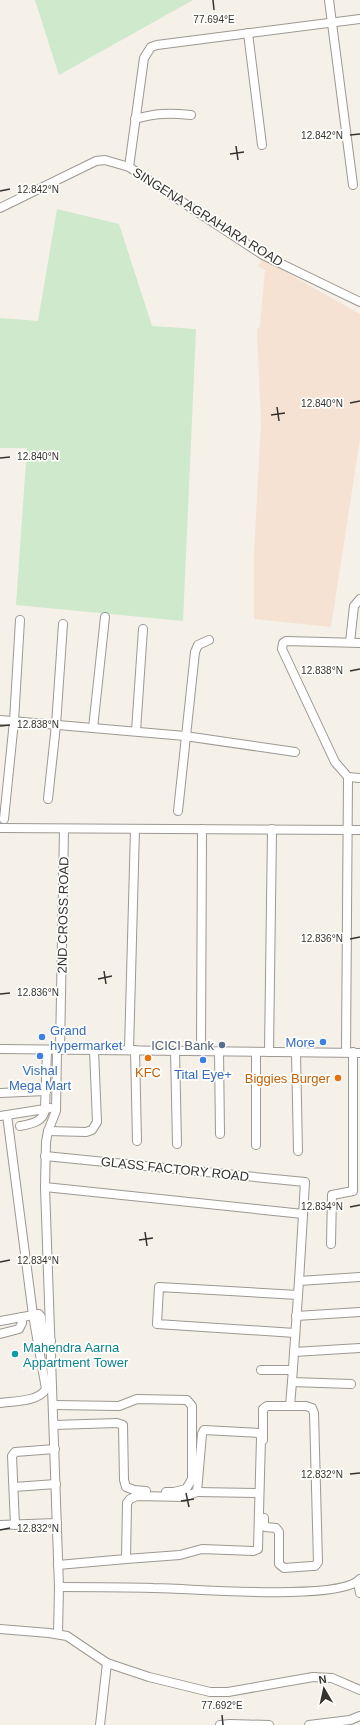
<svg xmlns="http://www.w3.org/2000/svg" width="360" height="1725" viewBox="0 0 360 1725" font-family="Arial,sans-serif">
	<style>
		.industrial { fill: #f6e2d3 }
		.green { fill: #cee9cc }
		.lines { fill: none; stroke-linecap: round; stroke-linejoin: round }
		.minor-casing { stroke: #9d9891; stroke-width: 10 }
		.minor { stroke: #fff; stroke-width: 8 }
		.ticks { fill: none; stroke: #353330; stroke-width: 1.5 }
		.shop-dot { fill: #3f7fe0; stroke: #fefefc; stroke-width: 1.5 }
		.service-dot { fill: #5c6f8a; stroke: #fefefc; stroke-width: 1.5 }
		.food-dot { fill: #e8710a; stroke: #fefefc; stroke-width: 1.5 }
		.culture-dot { fill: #0f9aa8; stroke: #fefefc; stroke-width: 1.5 }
		.labels { text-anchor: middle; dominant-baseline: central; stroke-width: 3.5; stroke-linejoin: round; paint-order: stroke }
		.street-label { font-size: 13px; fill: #353330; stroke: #fefefc }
		.shop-label { font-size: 13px; fill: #366cbe; stroke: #fefefc }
		.service-label { font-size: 13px; fill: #4e5e75; stroke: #fefefc; text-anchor: end }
		.food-label { font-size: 13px; fill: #c56008; stroke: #fefefc }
		.culture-label { font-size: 13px; fill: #0d838f; stroke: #fefefc; text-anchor: start }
		.ticks-label { font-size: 10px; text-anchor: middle; fill: #353330; stroke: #fefefc; stroke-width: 3.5; stroke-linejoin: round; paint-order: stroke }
	</style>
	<rect width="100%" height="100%" fill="#f5f0e8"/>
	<!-- industrial -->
	<path class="industrial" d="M262,259L360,314V439L331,627L254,619V553L261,423L257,330L260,326L265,270L258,266Z"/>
	<!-- green -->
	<g class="green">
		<path d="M35,0H193L59,75Z"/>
		<path d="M57,209L119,224L152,326L196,329L183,621L16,605L27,448H0V318L38,321Z"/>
	</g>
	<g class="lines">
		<!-- minor casing -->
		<g class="minor-casing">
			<g id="minor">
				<path d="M329,0L353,185"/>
				<path d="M248,33L262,145"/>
				<path d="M135,119C156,113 169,113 191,115"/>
				<path d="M129,167L144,58L151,47L157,45L360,19"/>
				<path d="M0,208L96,161L105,160L129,167L263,255L360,302"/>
				<path d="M350,642L354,606L360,599"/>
				<path d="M0,720L185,736L295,752"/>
				<path d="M93,728L105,617"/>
				<path d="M136,731L143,629"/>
				<path d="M348,777L360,778"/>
				<path d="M48,799L56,725L63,624"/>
				<path d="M178,811L195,652L198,645L209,640"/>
				<path d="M4,819L14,721L20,620"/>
				<path d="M0,828L360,830"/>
				<path d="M0,1049L360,1053"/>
				<path d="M57,1050L56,1111L48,1131L46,1142L45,1187L59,1587L58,1634"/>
				<path d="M60,1050L64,829"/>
				<path d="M129,1050L135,829"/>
				<path d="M135,1050L137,1141"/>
				<path d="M175,1051L177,1144"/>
				<path d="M201,1051L202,829"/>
				<path d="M219,1051L220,1134"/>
				<path d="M256,1052V1145"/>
				<path d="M269,1052L272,829"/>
				<path d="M296,1052L298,1151"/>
				<path d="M346,1052L348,777L335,762L282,649L283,643L286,641L360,643"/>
				<path d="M0,1093L46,1091"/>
				<path d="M0,1116L45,1109L47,1050"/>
				<path d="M20,1126C31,1124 44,1122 45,1109L50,1108"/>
				<path d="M48,1131L86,1132L92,1130L97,1122L94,1050"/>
				<path d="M45,1156L305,1182L299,1281"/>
				<path d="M45,1187L303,1214"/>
				<path d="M331,1244L332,1195L353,1191V1052"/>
				<path d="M298,1295L292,1382L351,1384"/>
				<path d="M296,1316L360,1312"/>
				<path d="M0,1321L39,1314L41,1317L44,1340L51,1341"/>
				<path d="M295,1333L157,1324L159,1287L298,1295L299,1281L360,1277"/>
				<path d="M0,1334L19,1329L22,1323V1317"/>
				<path d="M294,1352L360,1348"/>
				<path d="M261,1370H292"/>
				<path d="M0,1403C14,1401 38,1402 46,1389L33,1315L7,1115"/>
				<path d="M53,1405L119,1406L137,1399L187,1400L192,1406V1479L186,1489L174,1492H166"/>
				<path d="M54,1425L117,1423L123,1425L124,1480L126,1487L134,1490L146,1491"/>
				<path d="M263,1440V1409L267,1406H290"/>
				<path d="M14,1487L56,1484"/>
				<path d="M197,1492L259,1493"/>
				<path d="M264,1518V1525L265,1527L276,1528L279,1532V1564L284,1568L312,1566H315L318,1562L314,1413L312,1408L306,1406H290L292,1382"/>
				<path d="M0,1525L57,1523"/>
				<path d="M15,1525L12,1456L15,1452L55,1449"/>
				<path d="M58,1565L126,1559L127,1503L130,1499L137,1496L185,1497L197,1492L202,1434L204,1430L260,1433L261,1438L258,1549L253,1551L202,1549L180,1555L126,1559"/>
				<path d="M358,1582L360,1593"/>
				<path d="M59,1587C90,1587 122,1587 153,1588C187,1588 341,1602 360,1579"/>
				<path d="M0,1629L49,1633L67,1636L107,1663L149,1677L210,1692H228L313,1677L332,1678L360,1690"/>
				<path d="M100,1725L107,1663"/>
				<path d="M220,1725L230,1724L269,1725"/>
				<path d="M309,1725L350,1720L360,1716"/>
			</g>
		</g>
		<!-- minor -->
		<use href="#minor" class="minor"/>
	</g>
	<!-- ticks -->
	<path class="ticks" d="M213,0L214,10M350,135L360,134M236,146L238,160M230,154L244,152M0,191L10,189M350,403L360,401M277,407L279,421M271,415L285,413M0,458L10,457M350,671L360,669M0,726L10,725M350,939L360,937M104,971L106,984M98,979L112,976M0,994L10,993M350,1207L360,1205M145,1232L147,1246M139,1240L153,1238M0,1262L10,1260M350,1474L360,1473M186,1493L189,1507M181,1501L194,1499M0,1530L10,1528M222,1715L223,1725"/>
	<!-- markers -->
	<g class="shop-dot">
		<circle cx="42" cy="1037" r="4"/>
		<circle cx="323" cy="1042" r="4"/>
		<circle cx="40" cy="1056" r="4"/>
		<circle cx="203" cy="1060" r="4"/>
	</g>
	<circle class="service-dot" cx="222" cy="1045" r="4"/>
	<g class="food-dot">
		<circle cx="148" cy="1058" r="4"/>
		<circle cx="338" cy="1078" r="4"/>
	</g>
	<circle class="culture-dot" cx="15" cy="1354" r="4"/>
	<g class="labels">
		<!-- street labels -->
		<g class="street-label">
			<text transform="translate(208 217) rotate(32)">SINGENA AGRAHARA ROAD</text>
			<text transform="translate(63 915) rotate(-89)">2ND CROSS ROAD</text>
			<text transform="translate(175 1169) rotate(6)">GLASS FACTORY ROAD</text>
		</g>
		<!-- shop labels -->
		<g class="shop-label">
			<text x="50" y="1030" text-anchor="start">Grand<tspan x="50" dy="15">hypermarket</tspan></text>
			<text x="315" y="1042" text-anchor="end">More</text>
			<text x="40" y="1070">Vishal<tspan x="40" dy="15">Mega Mart</tspan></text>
			<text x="203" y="1074">Tital Eye+</text>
		</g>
		<!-- service labels -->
		<g class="service-label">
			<text x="214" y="1045">ICICI Bank</text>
		</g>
		<!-- food labels -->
		<g class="food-label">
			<text x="148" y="1072">KFC</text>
			<text x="330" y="1078" text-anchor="end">Biggies Burger</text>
		</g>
		<!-- culture labels -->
		<g class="culture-label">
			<text x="23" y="1347">Mahendra Aarna<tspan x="23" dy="15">Appartment Tower</tspan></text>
		</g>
	</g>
	<g class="ticks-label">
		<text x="214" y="23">77.694°E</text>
		<text x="322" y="139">12.842°N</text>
		<text x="38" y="193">12.842°N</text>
		<text x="322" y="407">12.840°N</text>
		<text x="38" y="460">12.840°N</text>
		<text x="322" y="674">12.838°N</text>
		<text x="38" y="728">12.838°N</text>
		<text x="322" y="942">12.836°N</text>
		<text x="38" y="996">12.836°N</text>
		<text x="322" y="1210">12.834°N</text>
		<text x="38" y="1264">12.834°N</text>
		<text x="322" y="1478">12.832°N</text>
		<text x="38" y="1532">12.832°N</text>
		<text x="222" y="1709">77.692°E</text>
	</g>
	<!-- north arrow -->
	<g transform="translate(324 1689) rotate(351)" stroke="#fefefc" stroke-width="3" paint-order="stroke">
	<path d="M0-3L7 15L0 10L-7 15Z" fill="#353330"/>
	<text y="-6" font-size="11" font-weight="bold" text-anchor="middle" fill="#353330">N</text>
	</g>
</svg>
